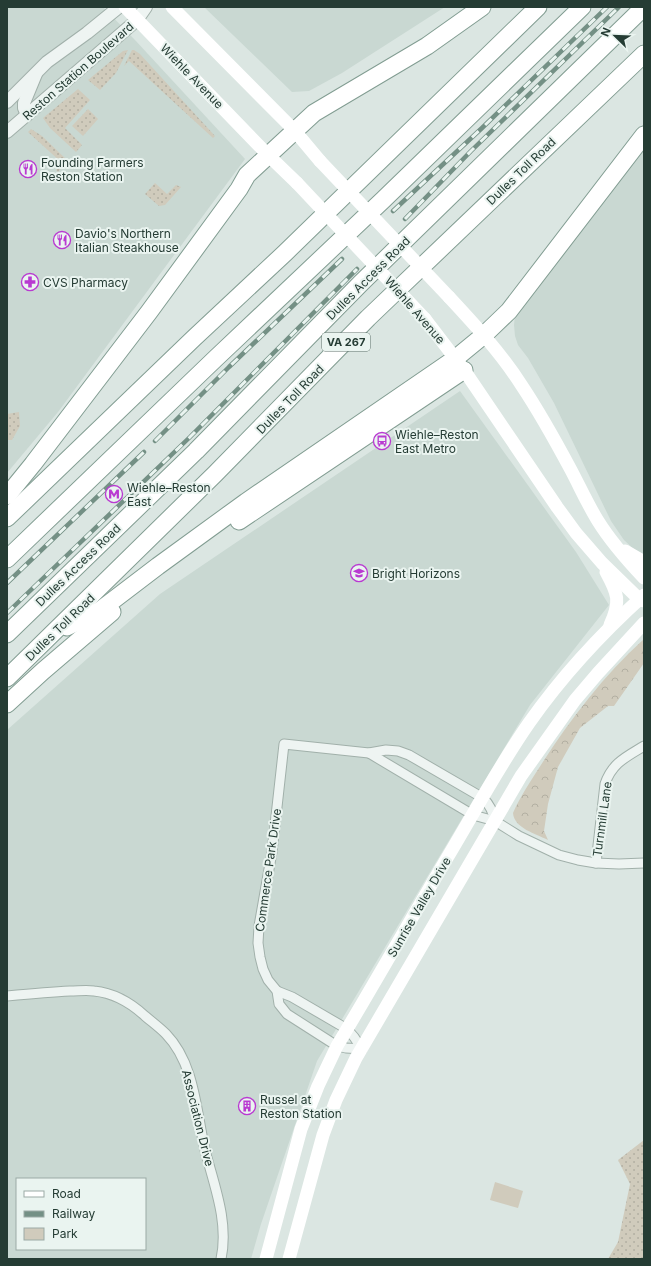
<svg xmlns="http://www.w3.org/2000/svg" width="651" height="1266" viewBox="0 0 651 1266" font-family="Inter,sans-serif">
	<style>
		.built { fill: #c9d8d2; fill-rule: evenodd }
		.green { fill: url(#green-dots) }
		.forest { fill: url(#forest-crowns) }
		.pitch { fill: #d0cbbc }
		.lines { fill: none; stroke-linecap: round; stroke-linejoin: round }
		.minor-casing { stroke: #a1b0aa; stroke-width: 11 }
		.tertiary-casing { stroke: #a1b0aa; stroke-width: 14 }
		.motorway-casing { stroke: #829d92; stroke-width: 19 }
		.minor { stroke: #eef4f2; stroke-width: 9 }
		.tertiary { stroke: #eef4f2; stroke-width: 12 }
		.secondary { stroke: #fff; stroke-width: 13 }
		.motorway { stroke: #fff; stroke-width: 17 }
		.rail-casing { stroke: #749085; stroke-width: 4.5 }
		.rail { stroke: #eaf4f0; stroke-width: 3; stroke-dasharray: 9; stroke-linecap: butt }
		.secondary-bridge { stroke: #fff; stroke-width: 13 }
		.labels { text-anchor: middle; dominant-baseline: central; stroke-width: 4; stroke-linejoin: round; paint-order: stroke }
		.shield { fill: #eaf4f0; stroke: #60736c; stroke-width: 1 }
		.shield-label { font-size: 11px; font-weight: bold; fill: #253c34 }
		.street-label { font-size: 12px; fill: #253c34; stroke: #eaf4f0 }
		.poi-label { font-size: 12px; fill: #253c34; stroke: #eaf4f0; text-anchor: start }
	</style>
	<defs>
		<pattern id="green-dots" width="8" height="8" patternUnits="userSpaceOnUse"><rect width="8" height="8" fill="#d0cbbc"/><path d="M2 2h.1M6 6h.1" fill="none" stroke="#b2afa2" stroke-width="1.8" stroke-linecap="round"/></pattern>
		<pattern id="forest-crowns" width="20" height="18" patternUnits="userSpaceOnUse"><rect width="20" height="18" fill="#d0cbbc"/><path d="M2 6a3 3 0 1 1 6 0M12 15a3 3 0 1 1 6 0" fill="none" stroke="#b2afa2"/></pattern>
	</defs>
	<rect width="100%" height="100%" fill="#dbe6e2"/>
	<!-- built -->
	<g class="built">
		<path d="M7,7H103L135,40L245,159L58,412L7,473Z"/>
		<path d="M204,7H445L342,73L309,91L292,92Z"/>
		<path d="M644,148V556L639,554L624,540L611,521L554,403L528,358L518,345L515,336L514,325L515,315Z"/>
		<path d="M460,391L576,552L609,605L530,705L317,1061L261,1224L251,1259H7V730L160,594ZM17,1179H145V1249H17Z"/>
	</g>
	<!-- green -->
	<g class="green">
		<path d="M128,50L116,73L100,90L88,80L123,51Z"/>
		<path d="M132,50H134L140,54L215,136L213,138L129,61L124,66Z"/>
		<path d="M78,89L90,100L65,128L82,145L76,152L50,128L43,118Z"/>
		<path d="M88,109L98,119L83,136L72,126Z"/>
		<path d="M31,129L42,136L68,161L58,172L56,170L62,163L28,132Z"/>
		<path d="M155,183L167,194L176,185L181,187L165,205L159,206L145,194Z"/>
		<path d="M19,412L20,426L12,440H7V414Z"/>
		<path d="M644,1140V1259H608L618,1242L630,1184L618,1160Z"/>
	</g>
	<!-- forest -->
	<path class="forest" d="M644,639V663L614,706H608L580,728L558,767L548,804L544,831L548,840C536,834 514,828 513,813C520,797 530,782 539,768C569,721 603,676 644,639Z"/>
	<!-- pitch -->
	<path class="pitch" d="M495,1182L523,1191L518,1208L490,1200Z"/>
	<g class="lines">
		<!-- minor casing -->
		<g class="minor-casing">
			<g id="minor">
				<path d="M369,753L473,815L495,821L519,836L559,855L578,860L596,863L619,864L644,863"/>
				<path d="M596,863L605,784C612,763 626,757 644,746"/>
				<path d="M277,991L292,997L347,1029L354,1037L362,1049"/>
				<path d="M7,996C28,994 49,992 70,991C78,991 87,990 94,991C114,993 131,1003 145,1016C152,1022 159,1027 166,1034C195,1064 196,1111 205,1150C214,1185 229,1222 221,1259"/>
				<path d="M362,1049L346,1048L337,1046L287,1014L279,1004L277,991L268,980L263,969L260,957L258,943L259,926L272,852L284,744L369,753L386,750L398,751L409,755L483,798C490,805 493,811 495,821"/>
			</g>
		</g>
		<!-- tertiary casing -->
		<g class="tertiary-casing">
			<g id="tertiary">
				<path d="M7,102L47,62L87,33L119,7"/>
				<path d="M27,115L24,108V103L36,74"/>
				<path d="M7,132L137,20L146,7"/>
			</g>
		</g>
		<!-- motorway casing -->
		<g class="motorway-casing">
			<g id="motorway">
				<path d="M7,496L33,464L149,312L239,189L247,175L314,113L427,46L482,7"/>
				<path d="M7,518L194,338L285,253L538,7"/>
				<path d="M239,521L464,370"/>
				<path d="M7,559L215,359L383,200L582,7"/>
				<path d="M67,627L99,611L158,566L246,502L456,358L484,335L509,311L644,135"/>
				<path d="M7,634L196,451L361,283L644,7"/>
				<path d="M7,678L215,474L368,318L644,54"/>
				<path d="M7,704L43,671L112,612"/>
			</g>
		</g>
		<!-- minor -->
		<use href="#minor" class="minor"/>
		<!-- tertiary -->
		<use href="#tertiary" class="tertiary"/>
		<!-- secondary -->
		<g class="secondary">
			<path d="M125,7L269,156L297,183"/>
			<path d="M172,7L294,130L320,161"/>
			<path d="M449,297C475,325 501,353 522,386C540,413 556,442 571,470C580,487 588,505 598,521C611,542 627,560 644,578"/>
			<path d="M425,319L464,370L557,507L576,533L602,563L639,599L644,601"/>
			<path d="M625,551L644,562"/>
			<path d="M606,572C618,594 621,601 610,625"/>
			<path d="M266,1259L301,1129L318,1086L337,1046C374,984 410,921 447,858C474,813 499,766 529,723C562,676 602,633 644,595"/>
			<path d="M289,1259L323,1135L336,1100L356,1058L521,776L575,700L598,673L644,623"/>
		</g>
		<!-- motorway -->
		<use href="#motorway" class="motorway"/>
		<!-- rail casing -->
		<g class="rail-casing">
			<g id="rail">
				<path d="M393,211L482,128L607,7"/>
				<path d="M405,219L471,151L619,7"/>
				<path d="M155,441L229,367L342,259"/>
				<path d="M7,583L144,452"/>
				<path d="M7,613L190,437L357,269"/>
			</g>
		</g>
		<!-- rail -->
		<use href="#rail" class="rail"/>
		<!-- secondary-bridge -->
		<g class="secondary-bridge">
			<path d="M320,161L449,297"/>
			<path d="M297,183L425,319"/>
		</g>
	</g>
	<!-- icons -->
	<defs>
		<g id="restaurant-ring" transform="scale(0.9)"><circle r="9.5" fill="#eaf4f0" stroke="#b93ad1" stroke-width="1.5"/><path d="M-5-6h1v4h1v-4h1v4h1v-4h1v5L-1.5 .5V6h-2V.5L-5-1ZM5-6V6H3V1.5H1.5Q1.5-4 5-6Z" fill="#b93ad1"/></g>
		<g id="pharmacy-ring" transform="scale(0.9)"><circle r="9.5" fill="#eaf4f0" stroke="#b93ad1" stroke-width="1.5"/><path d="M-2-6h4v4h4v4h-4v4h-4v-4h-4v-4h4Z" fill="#b93ad1"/></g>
		<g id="bus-ring" transform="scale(0.9)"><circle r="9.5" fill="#eaf4f0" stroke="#b93ad1" stroke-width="1.5"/><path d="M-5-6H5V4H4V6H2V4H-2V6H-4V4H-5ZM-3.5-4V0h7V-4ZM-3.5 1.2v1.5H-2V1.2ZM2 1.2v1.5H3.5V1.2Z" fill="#b93ad1"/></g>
		<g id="metro-ring" transform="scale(0.9)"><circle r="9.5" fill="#eaf4f0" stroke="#b93ad1" stroke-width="1.5"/><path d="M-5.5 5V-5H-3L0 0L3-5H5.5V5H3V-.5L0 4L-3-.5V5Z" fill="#b93ad1"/></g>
		<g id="school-ring" transform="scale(0.9)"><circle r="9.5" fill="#eaf4f0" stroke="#b93ad1" stroke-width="1.5"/><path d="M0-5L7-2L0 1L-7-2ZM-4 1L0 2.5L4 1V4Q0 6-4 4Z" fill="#b93ad1"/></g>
		<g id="building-ring" transform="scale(0.9)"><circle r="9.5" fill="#eaf4f0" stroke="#b93ad1" stroke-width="1.5"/><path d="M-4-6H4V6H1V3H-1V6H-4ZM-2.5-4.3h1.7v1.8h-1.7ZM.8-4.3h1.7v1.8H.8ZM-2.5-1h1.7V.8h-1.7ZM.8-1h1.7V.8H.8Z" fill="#b93ad1"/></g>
	</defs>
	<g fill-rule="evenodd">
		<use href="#restaurant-ring" x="28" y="169"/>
		<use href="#restaurant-ring" x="62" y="240"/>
		<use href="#pharmacy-ring" x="30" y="282"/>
		<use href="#bus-ring" x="382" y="441"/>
		<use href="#metro-ring" x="114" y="494"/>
		<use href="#school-ring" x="359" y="573"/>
		<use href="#building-ring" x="247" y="1106"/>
	</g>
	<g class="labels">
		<!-- shield labels -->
		<rect class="shield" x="322" y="333" width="48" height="18" rx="3"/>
		<g class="shield-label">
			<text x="346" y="342">VA 267</text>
		</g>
		<!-- street labels -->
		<g class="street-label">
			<text transform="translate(78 71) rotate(-41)">Reston Station Boulevard</text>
			<text transform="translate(192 76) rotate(46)">Wiehle Avenue</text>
			<text transform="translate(521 171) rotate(-44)">Dulles Toll Road</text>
			<text transform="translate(368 278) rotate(-45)">Dulles Access Road</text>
			<text transform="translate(415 310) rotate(49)">Wiehle Avenue</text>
			<text transform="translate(290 399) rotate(-46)">Dulles Toll Road</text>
			<text transform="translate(78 565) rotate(-44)">Dulles Access Road</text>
			<text transform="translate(60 627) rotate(-44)">Dulles Toll Road</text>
			<text transform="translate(602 819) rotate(-82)">Turnmill Lane</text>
			<text transform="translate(268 870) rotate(-82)">Commerce Park Drive</text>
			<text transform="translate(419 907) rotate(-60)">Sunrise Valley Drive</text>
			<text transform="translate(198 1118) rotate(76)">Association Drive</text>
		</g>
		<!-- poi labels -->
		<g class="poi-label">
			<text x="41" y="162">Founding Farmers<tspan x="41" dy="14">Reston Station</tspan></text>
			<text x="75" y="233">Davio's Northern<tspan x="75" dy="14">Italian Steakhouse</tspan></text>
			<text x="43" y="282">CVS Pharmacy</text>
			<text x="395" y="434">Wiehle–Reston<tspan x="395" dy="14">East Metro</tspan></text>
			<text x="127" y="487">Wiehle–Reston<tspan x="127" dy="14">East</tspan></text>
			<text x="372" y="573">Bright Horizons</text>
			<text x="260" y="1099">Russel at<tspan x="260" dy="14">Reston Station</tspan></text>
		</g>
	</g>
	<!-- border -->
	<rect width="651" height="1266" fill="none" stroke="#253c34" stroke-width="16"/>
	<!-- legend -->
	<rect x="16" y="1178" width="130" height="72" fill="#eaf4f0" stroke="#9baaa5"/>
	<rect x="24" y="1191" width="20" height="6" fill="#ffffff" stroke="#9baaa5"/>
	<text x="52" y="1198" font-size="12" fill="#253c34">Road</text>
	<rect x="24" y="1211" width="20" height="6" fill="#749085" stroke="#9baaa5"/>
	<text x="52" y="1218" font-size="12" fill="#253c34">Railway</text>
	<rect x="24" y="1228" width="20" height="12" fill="#d0cbbc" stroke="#9baaa5"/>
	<text x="52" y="1238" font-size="12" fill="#253c34">Park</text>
	<!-- north arrow -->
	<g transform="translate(615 36) rotate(293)" stroke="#eaf4f0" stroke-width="3" paint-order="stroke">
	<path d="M0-3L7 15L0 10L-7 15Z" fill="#253c34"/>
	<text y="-6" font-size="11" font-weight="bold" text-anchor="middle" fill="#253c34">N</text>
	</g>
</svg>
